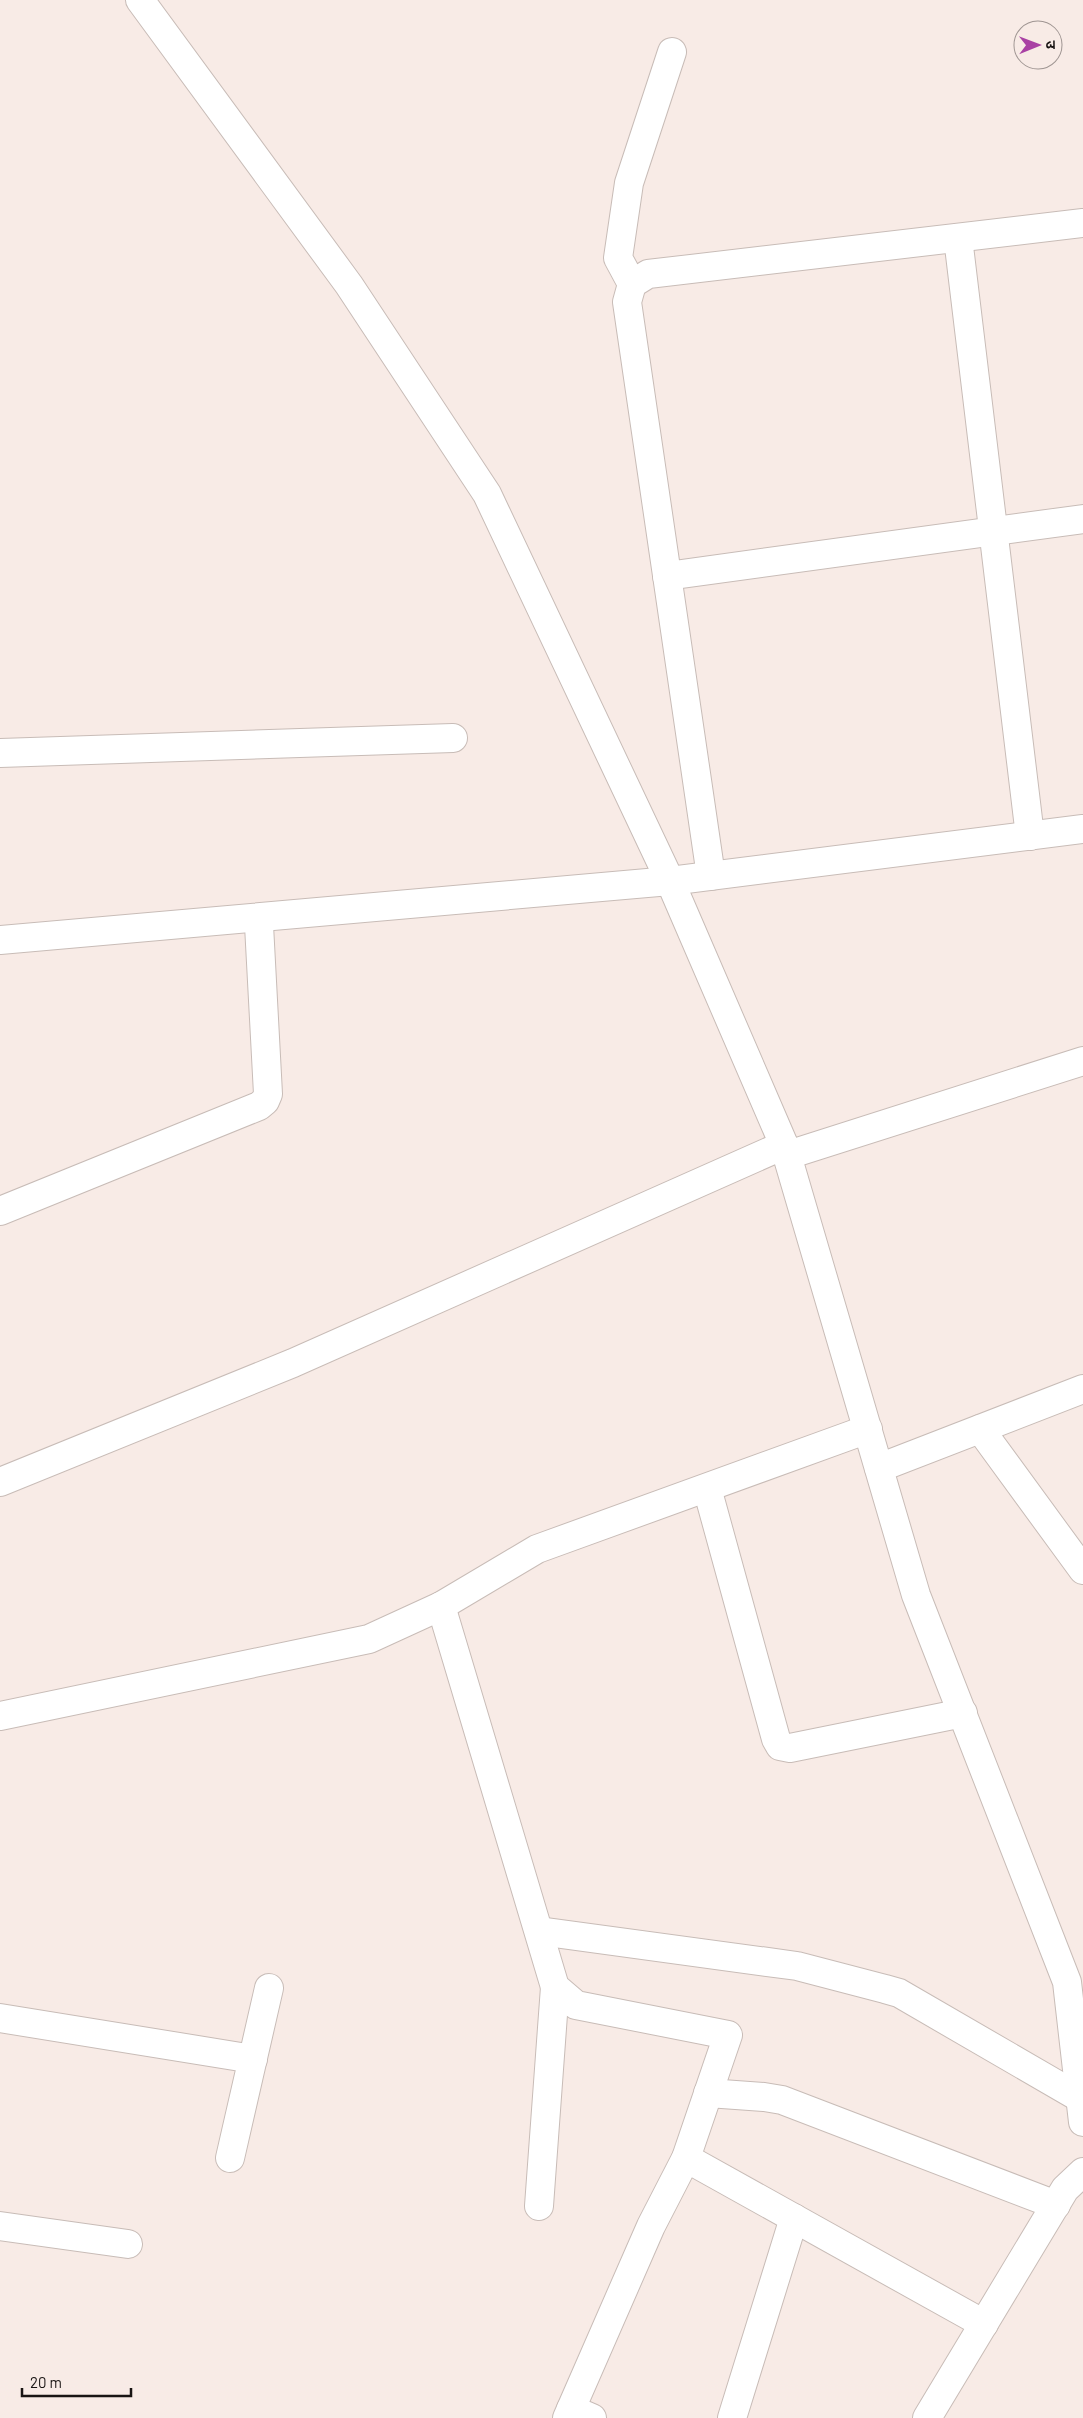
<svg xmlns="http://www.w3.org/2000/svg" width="1083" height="2418" viewBox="0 0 1083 2418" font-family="Barlow,'Noto Sans Devanagari',sans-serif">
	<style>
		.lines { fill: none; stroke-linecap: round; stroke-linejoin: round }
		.minor-casing { stroke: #c8bcb7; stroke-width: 30 }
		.minor { stroke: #fff; stroke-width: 28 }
	</style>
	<rect width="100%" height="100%" fill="#f8ebe6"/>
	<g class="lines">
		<!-- minor casing -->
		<g class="minor-casing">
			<g id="minor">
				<path d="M140,0L349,285L487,494L670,881L784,1145L916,1595L1067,1982L1083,2122"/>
				<path d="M958,238L1030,836"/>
				<path d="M632,284L618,258L629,183L672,52"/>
				<path d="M667,576L1083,519"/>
				<path d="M0,753L453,738"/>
				<path d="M711,876L627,302L632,284L648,274L1083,223"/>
				<path d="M0,940L670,881L1083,829"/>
				<path d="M788,1155L1083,1061"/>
				<path d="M0,1211L259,1106L265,1101L268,1094L259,925L256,918"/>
				<path d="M980,1429L1083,1570"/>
				<path d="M879,1468L1083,1389"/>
				<path d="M0,1482L293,1363L784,1145"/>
				<path d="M707,1488L776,1739L780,1746L790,1748L963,1713"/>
				<path d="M441,1606L555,1987L576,2005L728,2035L686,2158L651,2226L567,2418"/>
				<path d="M0,1716L369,1639L441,1606L537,1549L868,1429"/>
				<path d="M539,1931L797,1966L885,1989L899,1993L1080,2098"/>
				<path d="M0,2018L253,2059"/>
				<path d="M708,2093L764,2097L782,2100L1056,2205"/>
				<path d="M230,2158L269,1988"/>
				<path d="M686,2158L984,2324"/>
				<path d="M539,2206L555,1987"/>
				<path d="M0,2226L128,2244"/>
				<path d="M571,2409L592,2418"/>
				<path d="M732,2418L794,2218"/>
				<path d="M927,2418L1065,2189L1083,2172"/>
			</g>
		</g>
		<!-- minor -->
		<use href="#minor" class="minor"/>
	</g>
	<!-- north arrow -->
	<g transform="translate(1038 45) rotate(89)"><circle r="24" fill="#f8ebe6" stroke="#9f9592"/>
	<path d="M0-4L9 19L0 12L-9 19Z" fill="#a941a4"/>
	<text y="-8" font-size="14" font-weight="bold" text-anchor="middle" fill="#191413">उ</text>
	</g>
	<!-- scale -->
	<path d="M22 2388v8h109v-8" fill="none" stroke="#191413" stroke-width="2.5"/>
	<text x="30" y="2388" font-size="15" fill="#191413" stroke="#f8ebe6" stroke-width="4" paint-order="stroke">20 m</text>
</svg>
